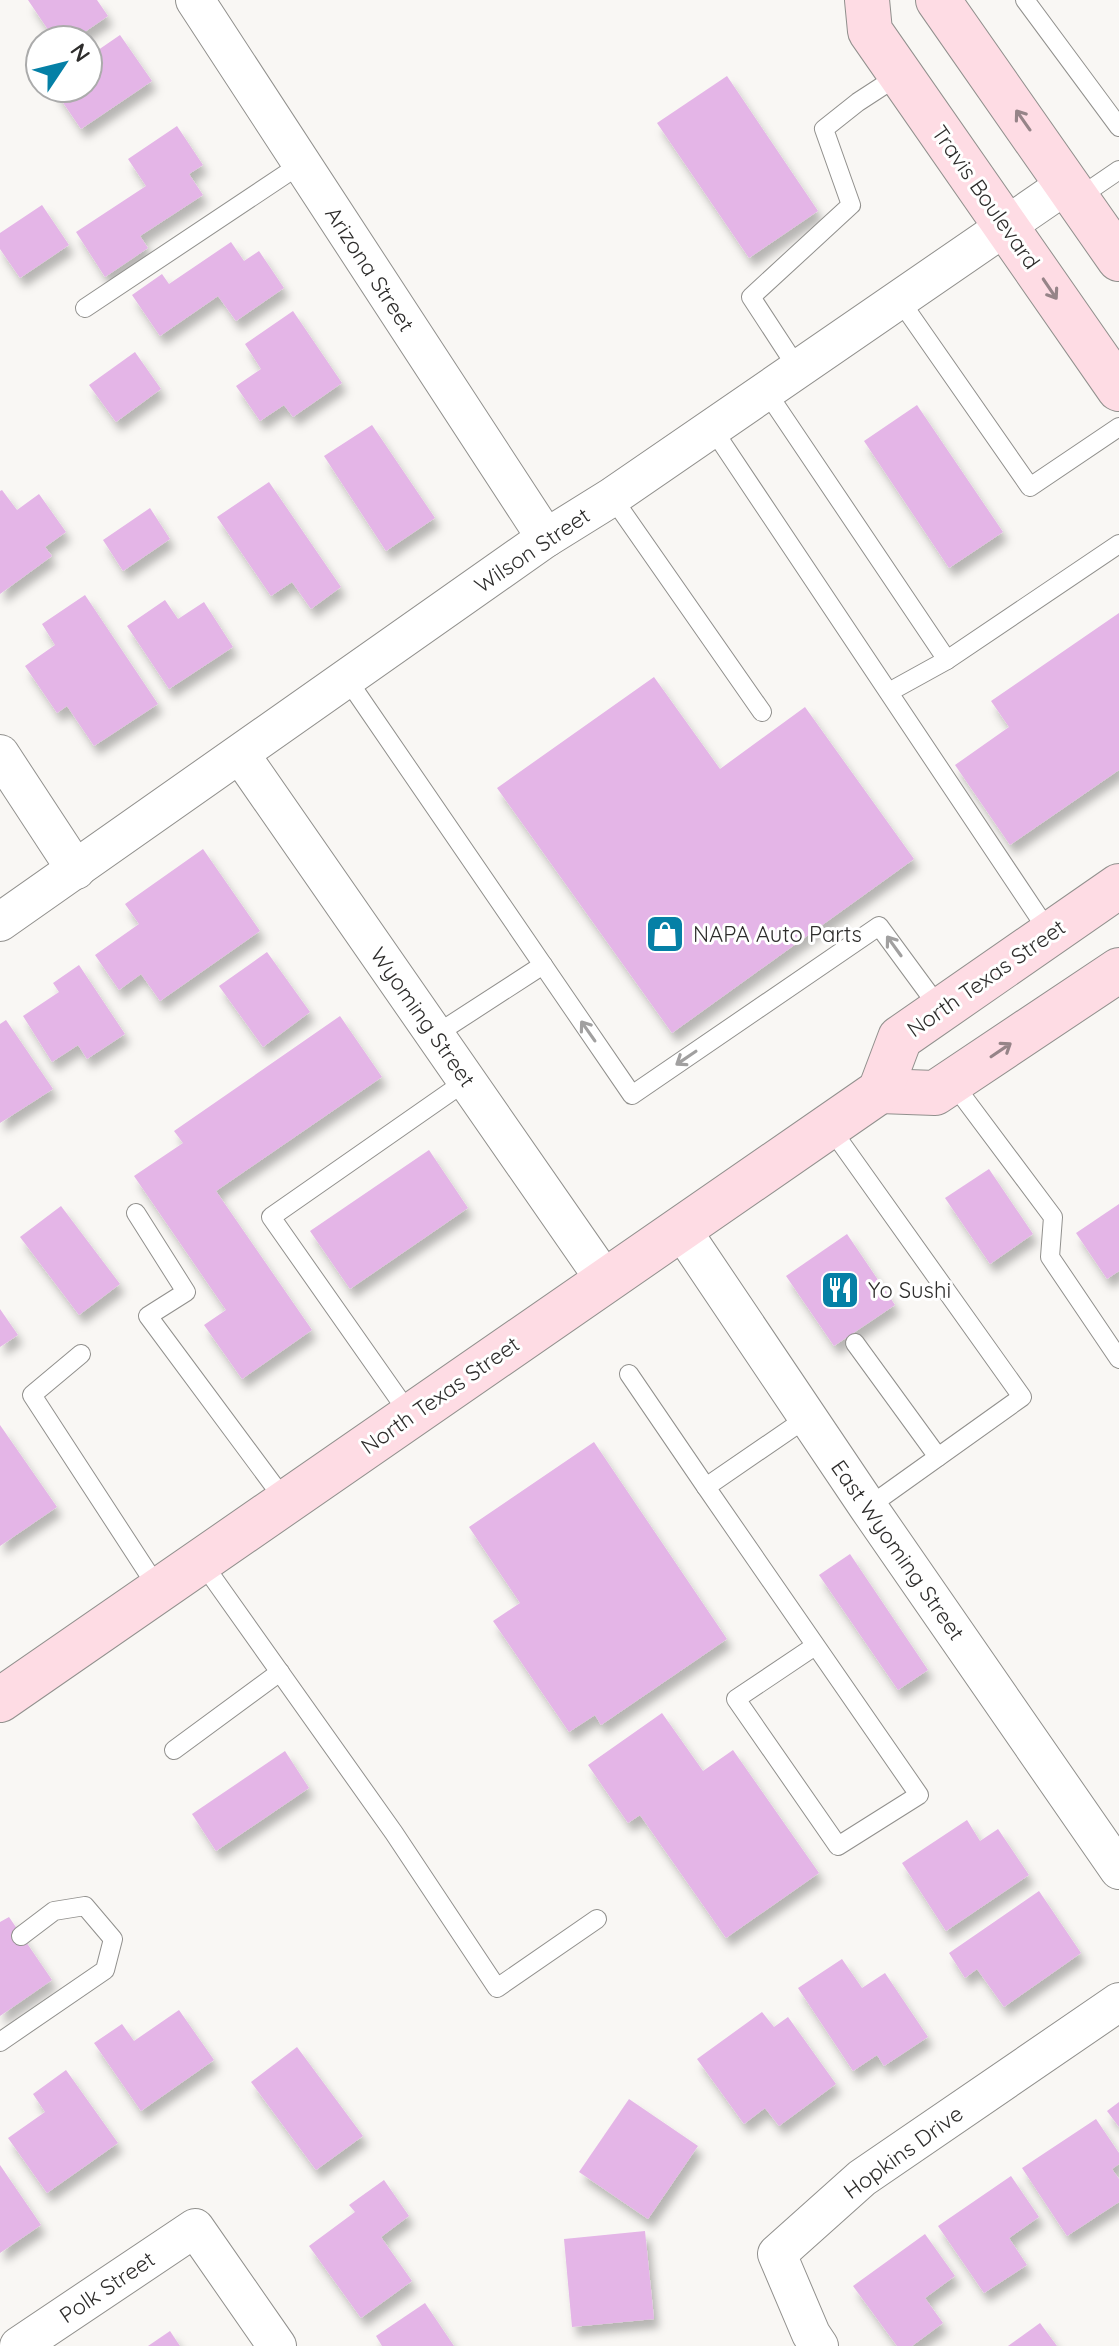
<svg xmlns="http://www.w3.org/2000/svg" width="1119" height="2346" viewBox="0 0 1119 2346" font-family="Quicksand,sans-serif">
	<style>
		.building { fill: #e4b5e7; filter: url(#shadow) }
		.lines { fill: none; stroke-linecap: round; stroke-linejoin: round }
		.lane-casing { stroke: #91908d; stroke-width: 20 }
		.street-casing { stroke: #91908d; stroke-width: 40 }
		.secondary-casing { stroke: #91908d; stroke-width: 46 }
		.lane { stroke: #fff; stroke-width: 18 }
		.street { stroke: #fff; stroke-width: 38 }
		.secondary { stroke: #fedce4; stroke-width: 44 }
		.oneway { stroke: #968488 }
		.oneway2 { stroke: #a1a0a0 }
		.labels { text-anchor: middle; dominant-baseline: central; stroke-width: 6; stroke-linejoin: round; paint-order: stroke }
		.street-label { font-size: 22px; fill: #2e2d2c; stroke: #fff }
		.poi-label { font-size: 22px; fill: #2e2d2c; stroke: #fff; text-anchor: start }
	</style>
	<defs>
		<filter id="shadow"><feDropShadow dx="5" dy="9" stdDeviation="4" flood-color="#0004"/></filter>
	</defs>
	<rect width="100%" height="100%" fill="#f9f7f4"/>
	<!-- building -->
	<g class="building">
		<path d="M28,0H97L108,16L73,40H55Z"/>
		<path d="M120,35L152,81L81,129L53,88H88V57Z"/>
		<path d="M727,76L818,211L749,258L657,123Z"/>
		<path d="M177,126L203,165L189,174L203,195L140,236L148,248L105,277L76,232L146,186L128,159Z"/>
		<path d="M42,205L69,245L20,278L0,249V233Z"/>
		<path d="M231,242L244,261L259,251L284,288L236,321L218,296L160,336L132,295L162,274L169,284Z"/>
		<path d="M293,311L342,383L293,417L284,405L260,421L236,386L261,369L245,344Z"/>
		<path d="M135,352L161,389L116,422L89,385Z"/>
		<path d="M917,405L1003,532L949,568L864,441Z"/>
		<path d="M372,425L435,518L386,551L324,456Z"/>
		<path d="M269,482L341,587L311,609L292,582L271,596L217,517Z"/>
		<path d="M2,490L17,510L39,494L66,532L45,547L52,556L0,594V491Z"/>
		<path d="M150,508L170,539L123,571L103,540Z"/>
		<path d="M85,595L158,704L94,746L67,706L57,713L25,666L55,645L42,624Z"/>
		<path d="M165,600L178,619L204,602L233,647L169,689L127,626Z"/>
		<path d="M1119,613V770L1010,845L955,765L1009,727L991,701Z"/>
		<path d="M654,677L720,769L805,707L914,859L672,1033L497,788Z"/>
		<path d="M203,849L260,931L160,1001L141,974L119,990L95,955L139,924L125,904Z"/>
		<path d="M267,952L310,1012L263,1047L219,986Z"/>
		<path d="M79,965L125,1034L87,1059L78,1045L52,1062L23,1016L59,992L53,983Z"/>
		<path d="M340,1016L382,1077L216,1191L312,1330L242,1379L204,1325L226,1310L134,1176L183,1143L174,1131Z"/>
		<path d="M6,1020L53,1089L0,1123V1024Z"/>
		<path d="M429,1150L468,1208L350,1289L310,1231Z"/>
		<path d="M989,1169L1033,1234L990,1264L945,1198Z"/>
		<path d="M1119,1204V1271L1107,1279L1076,1233Z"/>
		<path d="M61,1206L120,1284L79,1315L20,1237Z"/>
		<path d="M847,1234L895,1305L834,1346L786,1276Z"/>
		<path d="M0,1309L18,1335L0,1347Z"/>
		<path d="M0,1425L57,1507L0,1546Z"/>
		<path d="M594,1442L727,1639L601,1725L595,1715L569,1732L493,1621L520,1603L469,1527Z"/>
		<path d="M850,1554L928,1670L898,1690L819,1575Z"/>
		<path d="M662,1713L703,1771L733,1750L819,1873L726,1938L640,1815L628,1823L588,1765Z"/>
		<path d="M285,1751L309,1788L216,1851L192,1814Z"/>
		<path d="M967,1820L980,1841L998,1829L1029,1875L946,1931L902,1863Z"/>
		<path d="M1039,1891L1081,1953L1004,2007L977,1969L965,1978L949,1953Z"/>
		<path d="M9,1917L52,1980L0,2016V1922Z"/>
		<path d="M842,1959L862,1988L885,1973L928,2037L884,2066L877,2055L853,2071L798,1988Z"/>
		<path d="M179,2010L214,2060L141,2111L94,2043L122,2024L134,2041Z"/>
		<path d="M762,2012L774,2027L788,2017L836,2084L779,2126L765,2108L744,2124L697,2059Z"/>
		<path d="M297,2047L363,2136L316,2170L251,2082Z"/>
		<path d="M66,2070L118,2143L47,2193L8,2138L45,2112L33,2094Z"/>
		<path d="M629,2099L698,2146L648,2219L579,2172Z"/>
		<path d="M1119,2102V2127L1107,2111Z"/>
		<path d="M1096,2119L1119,2153V2164L1112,2169L1119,2179V2202L1067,2236L1022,2168Z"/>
		<path d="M0,2165L41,2225L0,2253Z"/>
		<path d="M1011,2176L1039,2217L1009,2238L1027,2265L984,2293L938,2226Z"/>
		<path d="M384,2180L409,2216L381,2237L412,2281L361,2318L309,2246L355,2212L349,2205Z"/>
		<path d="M645,2231L654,2319L572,2327L564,2239Z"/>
		<path d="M925,2234L955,2276L925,2298L943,2323L912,2346H897L853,2286Z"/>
		<path d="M425,2303L454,2346H382L376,2336Z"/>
		<path d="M1040,2323L1057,2346H1008Z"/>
		<path d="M170,2331L180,2346H148Z"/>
	</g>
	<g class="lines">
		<!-- lane casing -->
		<g class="lane-casing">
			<g id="lane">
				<path d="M1025,0L1119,127"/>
				<path d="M1078,198L1119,170"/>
				<path d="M899,299L1030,487L1119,427"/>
				<path d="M85,308L301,164"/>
				<path d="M798,369L751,297L851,205L824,129L858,102L901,74"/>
				<path d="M766,391L947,660L889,692"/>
				<path d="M712,428L1050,934"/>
				<path d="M612,497L762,712"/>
				<path d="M947,660L1119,544"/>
				<path d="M347,679L632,1095L879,926L940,1009"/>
				<path d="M435,1035L543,965"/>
				<path d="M952,1082L1053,1217L1050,1257L1119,1359"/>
				<path d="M829,1126L1022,1397L868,1507"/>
				<path d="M136,1213L186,1292L148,1316L286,1502"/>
				<path d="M855,1343L938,1457"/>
				<path d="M81,1354L32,1395L159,1590"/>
				<path d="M629,1374L706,1487L808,1417"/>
				<path d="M410,1415L271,1217L466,1081"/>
				<path d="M706,1487L919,1795L838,1846L736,1699L815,1646"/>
				<path d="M201,1561L394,1833L497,1988L597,1919"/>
				<path d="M174,1750L280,1672"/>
				<path d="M0,2042L105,1970L113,1939L85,1906L54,1911L21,1936"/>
			</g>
		</g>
		<!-- street casing -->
		<g class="street-casing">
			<g id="street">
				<path d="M195,0L546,538"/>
				<path d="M0,754L76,870"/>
				<path d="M240,754L605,1280"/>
				<path d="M0,922L546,538L612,497L1067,184"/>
				<path d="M681,1229L868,1507L1119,1870"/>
				<path d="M19,2346L195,2228L277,2346"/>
				<path d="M819,2346L811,2334L777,2254L862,2178L1119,2002"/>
			</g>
		</g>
		<!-- secondary casing -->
		<g class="secondary-casing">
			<g id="secondary">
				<path d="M867,0L870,31L1119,389"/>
				<path d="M938,0L1119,259"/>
				<path d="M880,1091L935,1093L1119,970"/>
				<path d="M0,1700L880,1091L900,1038L1119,886"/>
			</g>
		</g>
		<!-- lane -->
		<use href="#lane" class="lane"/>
		<!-- street -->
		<use href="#street" class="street"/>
		<!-- secondary -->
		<use href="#secondary" class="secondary"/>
	</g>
	<!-- one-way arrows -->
	<defs><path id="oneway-shaft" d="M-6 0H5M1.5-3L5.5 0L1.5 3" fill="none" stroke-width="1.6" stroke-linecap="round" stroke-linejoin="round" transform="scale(2)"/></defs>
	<g class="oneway">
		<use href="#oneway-shaft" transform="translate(1023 120) rotate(-125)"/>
		<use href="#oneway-shaft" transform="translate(1050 289) rotate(56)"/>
		<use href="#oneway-shaft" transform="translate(1001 1050) rotate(-34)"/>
	</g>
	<g class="oneway2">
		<use href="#oneway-shaft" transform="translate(894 946) rotate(-126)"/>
		<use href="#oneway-shaft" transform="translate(588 1031) rotate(-125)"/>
		<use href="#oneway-shaft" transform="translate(686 1058) rotate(146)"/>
	</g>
	<!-- icons -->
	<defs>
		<g id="shop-square" transform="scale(2)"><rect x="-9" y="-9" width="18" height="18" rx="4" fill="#0580a6" stroke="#fff"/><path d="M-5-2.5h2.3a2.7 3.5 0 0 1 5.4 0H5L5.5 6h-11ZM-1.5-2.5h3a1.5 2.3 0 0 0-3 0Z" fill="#fff"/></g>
		<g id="restaurant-square" transform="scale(2)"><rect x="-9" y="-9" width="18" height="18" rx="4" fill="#0580a6" stroke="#fff"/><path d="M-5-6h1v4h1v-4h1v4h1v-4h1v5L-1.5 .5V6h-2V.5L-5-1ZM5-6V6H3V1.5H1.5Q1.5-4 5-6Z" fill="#fff"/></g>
	</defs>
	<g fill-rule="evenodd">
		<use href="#shop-square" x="665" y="934"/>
		<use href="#restaurant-square" x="840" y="1290"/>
	</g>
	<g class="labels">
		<!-- street labels -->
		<g class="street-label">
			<text transform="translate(986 197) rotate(55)">Travis Boulevard</text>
			<text transform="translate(370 269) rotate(57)">Arizona Street</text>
			<text transform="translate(532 550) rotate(-34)">Wilson Street</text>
			<text transform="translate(986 978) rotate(-35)">North Texas Street</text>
			<text transform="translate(423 1017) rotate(55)">Wyoming Street</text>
			<text transform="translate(440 1395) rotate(-35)">North Texas Street</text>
			<text transform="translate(898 1550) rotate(55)">East Wyoming Street</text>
			<text transform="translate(903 2152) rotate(-36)">Hopkins Drive</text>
			<text transform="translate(107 2287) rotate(-34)">Polk Street</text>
		</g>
		<!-- poi labels -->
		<g class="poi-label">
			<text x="693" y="934">NAPA Auto Parts</text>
			<text x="868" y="1290">Yo Sushi</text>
		</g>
	</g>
	<!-- north arrow -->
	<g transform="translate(64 64) rotate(55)"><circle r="38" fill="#ffffff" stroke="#ababab" stroke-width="2"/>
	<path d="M0-6L14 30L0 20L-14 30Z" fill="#0580a6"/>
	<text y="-12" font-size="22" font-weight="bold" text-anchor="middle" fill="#2e2d2c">N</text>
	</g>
</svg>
